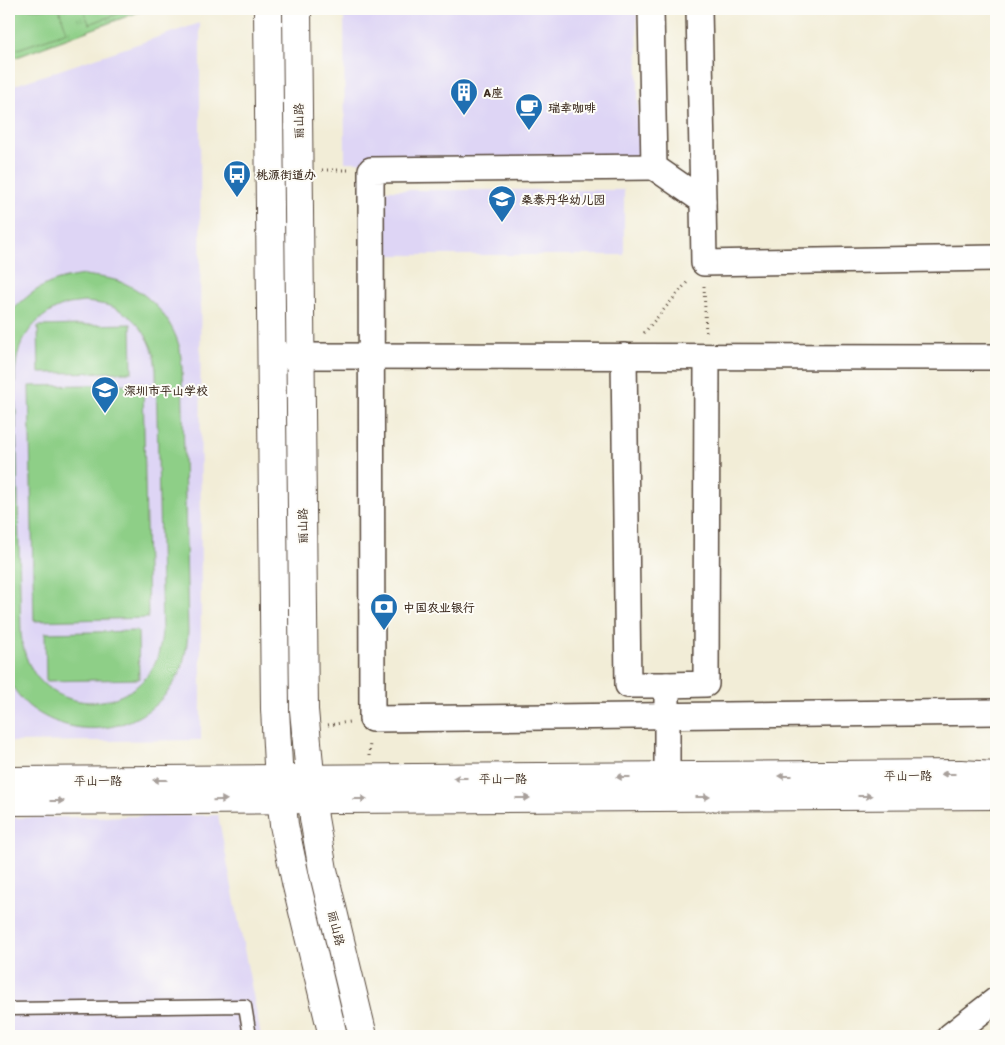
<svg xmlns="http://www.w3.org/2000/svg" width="1005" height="1045" viewBox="0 0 1005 1045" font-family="Mali,'LXGW WenKai TC',sans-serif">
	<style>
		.built { fill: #ded5f5 }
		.grass { fill: url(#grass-tufts); stroke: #647c52 }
		.pitch { fill: #8ecf87; stroke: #647c52; fill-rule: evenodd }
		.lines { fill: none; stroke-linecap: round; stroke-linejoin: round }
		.service-casing { stroke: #56473a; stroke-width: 15 }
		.minor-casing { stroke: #56473a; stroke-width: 28 }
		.tertiary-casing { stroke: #56473a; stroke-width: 30 }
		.path { stroke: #56473a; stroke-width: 3; stroke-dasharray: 1 4; stroke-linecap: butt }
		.service { stroke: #fff; stroke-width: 12 }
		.minor { stroke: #fff; stroke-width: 25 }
		.tertiary { stroke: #fff; stroke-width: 28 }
		.oneway { fill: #a79f9a }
		.labels { text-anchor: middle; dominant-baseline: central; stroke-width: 4; stroke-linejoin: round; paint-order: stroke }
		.poi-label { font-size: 12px; font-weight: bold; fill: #3b2a1e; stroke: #fdfcf7; text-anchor: start }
		.street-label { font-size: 12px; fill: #3b2a1e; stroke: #fdfcf7 }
	</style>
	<defs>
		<pattern id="grass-tufts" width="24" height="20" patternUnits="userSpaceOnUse" patternTransform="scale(1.25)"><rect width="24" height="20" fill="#8ecf87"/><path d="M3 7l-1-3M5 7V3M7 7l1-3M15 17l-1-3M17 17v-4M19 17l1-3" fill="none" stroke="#7bb274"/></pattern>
	</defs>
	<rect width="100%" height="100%" fill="#fdfcf7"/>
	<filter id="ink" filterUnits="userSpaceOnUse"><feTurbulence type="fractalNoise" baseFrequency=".02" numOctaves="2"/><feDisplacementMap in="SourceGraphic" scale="10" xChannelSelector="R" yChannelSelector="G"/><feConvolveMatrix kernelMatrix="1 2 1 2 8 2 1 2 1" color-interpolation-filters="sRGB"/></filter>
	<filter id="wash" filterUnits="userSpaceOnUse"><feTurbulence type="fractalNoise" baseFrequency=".0096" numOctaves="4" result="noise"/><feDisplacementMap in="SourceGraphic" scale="20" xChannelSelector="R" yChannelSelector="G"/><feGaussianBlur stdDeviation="1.12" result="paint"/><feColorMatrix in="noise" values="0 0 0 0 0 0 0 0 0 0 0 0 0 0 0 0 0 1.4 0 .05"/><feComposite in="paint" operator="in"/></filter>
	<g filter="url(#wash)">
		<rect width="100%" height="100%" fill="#f2edd7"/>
		<!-- built -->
		<g class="built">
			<path d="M344,9H637L639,161L345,162Z"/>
			<path d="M200,23L201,740L9,742V87Z"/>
			<rect x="380" y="190" width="244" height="65"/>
			<path d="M218,815L261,1036H9V818Z"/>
		</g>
		<!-- grass -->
		<path class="grass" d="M9,9H147L9,60Z"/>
		<!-- pitch -->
		<g class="pitch">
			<path d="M9,9H59L67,32L9,52Z"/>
			<path d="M84,9H131L89,24Z"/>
			<path d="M84,275C98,277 113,278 126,284C152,296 173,321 180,349C181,355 181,362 182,368L188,632C187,646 185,660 179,673C153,729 84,745 34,710C23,703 16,692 9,681V314C34,288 48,280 84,275ZM84,302C95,303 105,304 115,308C134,316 149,335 154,355C155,360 155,365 156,370L162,631C161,641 160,651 156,661C135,708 69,716 37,677C27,664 23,650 21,634L15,373C16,368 16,363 17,358C22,332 43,311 69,304C74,303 79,303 84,302Z"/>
			<path d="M131,324L132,372L39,373L38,326Z"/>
			<path d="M143,384L148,618L34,621L29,386Z"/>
			<path d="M138,631L139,679L46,681L45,633Z"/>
		</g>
	</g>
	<g filter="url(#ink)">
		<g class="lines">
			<!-- service casing -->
			<g class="service-casing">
				<path id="service" d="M9,1009L245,1006L250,1036"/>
			</g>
			<!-- minor casing -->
			<g class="minor-casing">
				<g id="minor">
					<path d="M651,9L654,167L703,201L704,263L996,258"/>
					<path d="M699,9L703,201"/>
					<path d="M654,167L371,170L372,719L996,712"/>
					<path d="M271,356L996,357"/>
					<path d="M624,356L628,685H667V797"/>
					<path d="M667,685L706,684L707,357"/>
					<path d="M950,1036L996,1000"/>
				</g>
			</g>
			<!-- tertiary casing -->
			<g class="tertiary-casing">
				<g id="tertiary">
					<path d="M268,9L275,709L278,764L284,825L296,882L333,1036"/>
					<path d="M297,9L304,710L314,818L323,870L363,1036"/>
					<path d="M9,781L961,774L996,776"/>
					<path d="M9,801L996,795"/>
				</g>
			</g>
			<!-- path -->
			<g class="path">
				<path d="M322,170H348"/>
				<path d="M704,286L706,335"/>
				<path d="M644,333L689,280"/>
				<path d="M328,725L349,722"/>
				<path d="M369,756L370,742"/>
			</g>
			<!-- service -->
			<use href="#service" class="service"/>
			<!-- minor -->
			<use href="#minor" class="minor"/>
			<!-- tertiary -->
			<use href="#tertiary" class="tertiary"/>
		</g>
		<!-- one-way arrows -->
		<defs><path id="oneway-solid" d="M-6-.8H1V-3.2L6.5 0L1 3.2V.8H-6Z" transform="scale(1.25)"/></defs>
		<g class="oneway">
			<use href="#oneway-solid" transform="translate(948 774) rotate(180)"/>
			<use href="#oneway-solid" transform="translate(785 776) rotate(180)"/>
			<use href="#oneway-solid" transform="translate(623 777) rotate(180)"/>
			<use href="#oneway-solid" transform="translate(460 778) rotate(180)"/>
			<use href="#oneway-solid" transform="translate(160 780) rotate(180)"/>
			<use href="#oneway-solid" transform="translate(865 796)"/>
			<use href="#oneway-solid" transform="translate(703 797)"/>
			<use href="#oneway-solid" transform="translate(523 798)"/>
			<use href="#oneway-solid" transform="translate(360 799)"/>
			<use href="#oneway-solid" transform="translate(220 800) rotate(-1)"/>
			<use href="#oneway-solid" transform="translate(57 801)"/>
		</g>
	</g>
	<!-- icons -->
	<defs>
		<g id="building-pin" transform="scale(1.4375)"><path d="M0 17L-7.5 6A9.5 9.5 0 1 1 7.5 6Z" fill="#1f6fb2" stroke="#fdfcf7"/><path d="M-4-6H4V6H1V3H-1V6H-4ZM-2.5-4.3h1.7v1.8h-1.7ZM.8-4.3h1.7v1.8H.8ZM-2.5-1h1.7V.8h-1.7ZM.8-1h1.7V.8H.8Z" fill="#fff"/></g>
		<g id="cafe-pin" transform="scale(1.4375)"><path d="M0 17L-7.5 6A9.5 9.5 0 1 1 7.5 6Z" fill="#1f6fb2" stroke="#fdfcf7"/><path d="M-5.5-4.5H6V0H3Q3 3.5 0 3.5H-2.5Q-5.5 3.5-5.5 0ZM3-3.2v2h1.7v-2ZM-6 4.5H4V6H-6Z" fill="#fff"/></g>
		<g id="bus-pin" transform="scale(1.4375)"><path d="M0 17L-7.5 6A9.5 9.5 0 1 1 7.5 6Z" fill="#1f6fb2" stroke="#fdfcf7"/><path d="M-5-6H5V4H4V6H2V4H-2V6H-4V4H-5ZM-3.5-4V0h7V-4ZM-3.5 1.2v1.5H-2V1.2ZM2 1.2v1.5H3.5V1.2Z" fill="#fff"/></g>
		<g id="school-pin" transform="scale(1.4375)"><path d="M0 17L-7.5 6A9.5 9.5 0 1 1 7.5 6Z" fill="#1f6fb2" stroke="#fdfcf7"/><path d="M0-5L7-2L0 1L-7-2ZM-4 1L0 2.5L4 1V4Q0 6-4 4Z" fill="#fff"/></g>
		<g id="bank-pin" transform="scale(1.4375)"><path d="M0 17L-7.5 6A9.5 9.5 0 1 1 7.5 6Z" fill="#1f6fb2" stroke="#fdfcf7"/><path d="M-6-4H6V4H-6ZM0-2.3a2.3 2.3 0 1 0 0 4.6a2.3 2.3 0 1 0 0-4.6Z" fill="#fff"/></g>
	</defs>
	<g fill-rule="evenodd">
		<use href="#building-pin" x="464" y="92"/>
		<use href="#cafe-pin" x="529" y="107"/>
		<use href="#bus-pin" x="237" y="174"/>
		<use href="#school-pin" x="502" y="199"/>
		<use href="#school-pin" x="105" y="390"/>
		<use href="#bank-pin" x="384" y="607"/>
	</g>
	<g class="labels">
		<!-- poi labels -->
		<g class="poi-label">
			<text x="483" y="92">A座</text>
			<text x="548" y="107">瑞幸咖啡</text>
			<text x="256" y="174">桃源街道办</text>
			<text x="521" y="199">桑泰丹华幼儿园</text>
			<text x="124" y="390">深圳市平山学校</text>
			<text x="403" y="607">中国农业银行</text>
		</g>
		<!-- street labels -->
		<g class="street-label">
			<text transform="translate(298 121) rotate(-91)">丽山路</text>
			<text transform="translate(302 526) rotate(-91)">丽山路</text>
			<text x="908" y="775">平山一路</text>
			<text x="503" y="778">平山一路</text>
			<text x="98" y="780">平山一路</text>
			<text transform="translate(337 928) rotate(76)">丽山路</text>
		</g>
	</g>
	<!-- margin -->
	<rect width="1005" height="1045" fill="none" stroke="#fdfcf7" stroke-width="30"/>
</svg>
